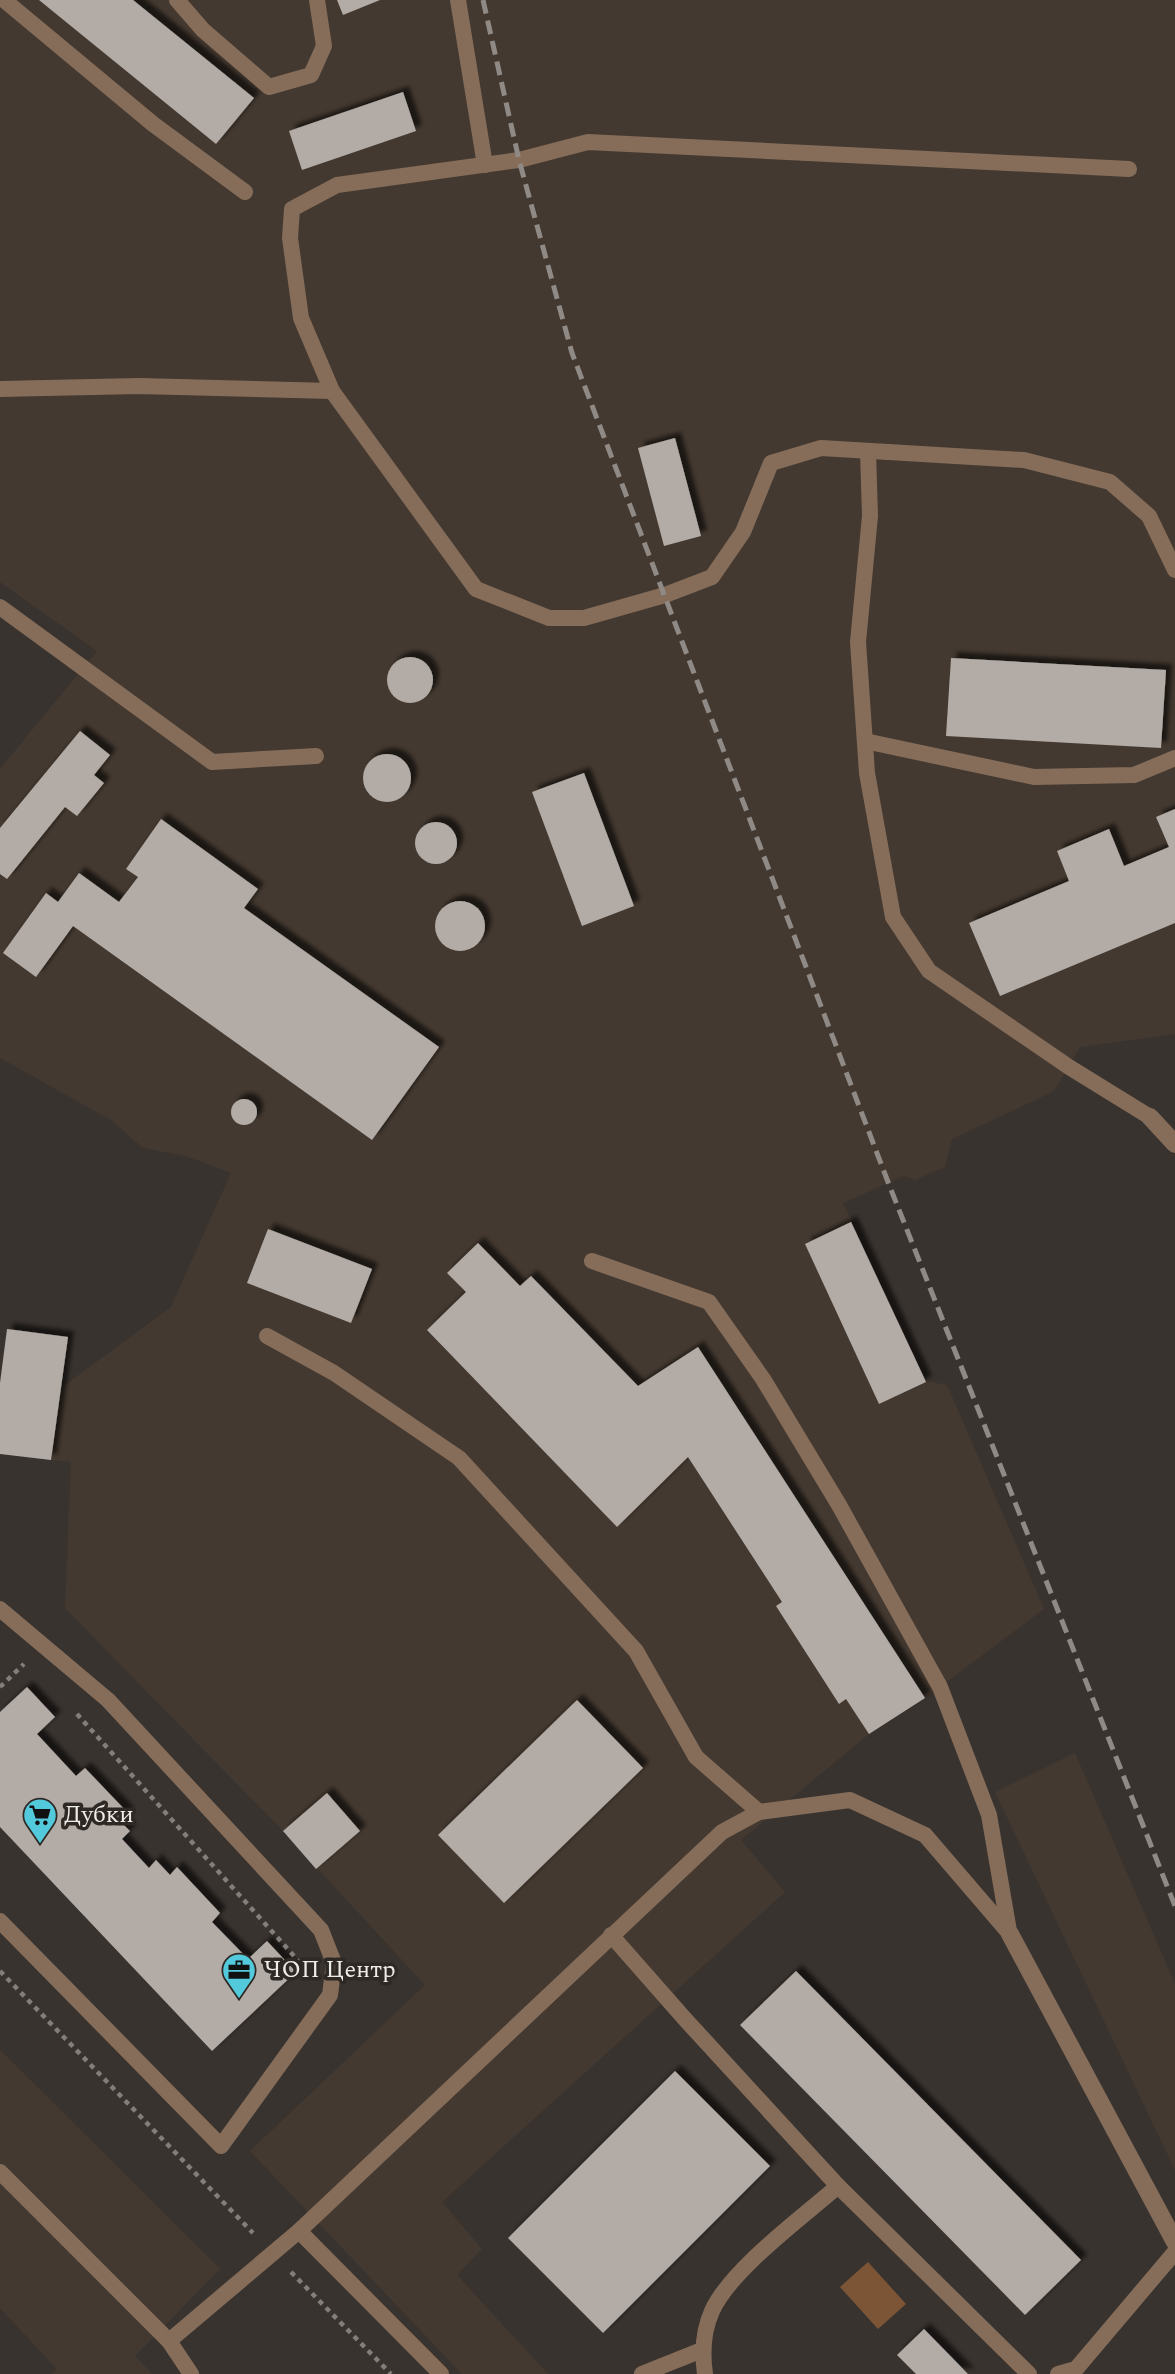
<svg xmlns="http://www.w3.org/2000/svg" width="1175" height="2374" viewBox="0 0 1175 2374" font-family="Spectral,serif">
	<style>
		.built { fill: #443930 }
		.green { fill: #7c5537 }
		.building { fill: #b2aba6; filter: url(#shadow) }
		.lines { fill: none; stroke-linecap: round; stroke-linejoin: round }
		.path { stroke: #847e7b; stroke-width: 4.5; stroke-dasharray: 5 5; stroke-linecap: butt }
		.service { stroke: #856d5a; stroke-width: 16 }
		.minor { stroke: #856d5a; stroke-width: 18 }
		.rail { stroke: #8f8a86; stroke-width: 5; stroke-dasharray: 14 7; stroke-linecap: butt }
		.labels { text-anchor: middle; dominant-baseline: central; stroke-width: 7; stroke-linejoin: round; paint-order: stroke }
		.poi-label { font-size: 24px; fill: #efebe8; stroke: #2f2925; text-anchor: start }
	</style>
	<defs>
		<filter id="shadow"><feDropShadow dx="6" dy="-6" stdDeviation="2" flood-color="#0009"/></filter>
	</defs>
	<rect width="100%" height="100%" fill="#39332f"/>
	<!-- built -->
	<g class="built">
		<path d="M0,0H1175V1034L1080,1047L1054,1091L952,1139L945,1167L915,1180L904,1176L843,1203L926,1381L947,1385L1044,1609L925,1698L869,1734L741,1840L785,1892L442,2202L482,2249L457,2275L548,2374H462L250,2151L425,1985L283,1831L65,1608L71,1462L51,1460L61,1388L171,1307L231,1173L186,1156L143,1148L111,1120L0,1058V769L97,651L0,582Z"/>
		<path d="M1075,1753L1175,1984V2170L995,1792Z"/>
		<path d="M0,2050L220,2269L135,2356L152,2374H52L57,2369L0,2308Z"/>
	</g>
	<!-- green -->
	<path class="green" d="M868,2262L906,2304L878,2329L840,2287Z"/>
	<!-- building -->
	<g class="building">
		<path d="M39,0H133L254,98L216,144Z"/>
		<path d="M337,0H380L343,15Z"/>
		<path d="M403,92L416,131L302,170L289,131Z"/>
		<path d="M675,438L701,536L664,546L638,448Z"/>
		<circle cx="410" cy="680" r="23"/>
		<path d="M951,658L1166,670L1161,748L946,736Z"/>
		<path d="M80,731L110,755L94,775L104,783L77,816L65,807L7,879L0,874V828Z"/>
		<circle cx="387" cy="778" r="24"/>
		<path d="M584,773L634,906L582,926L532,792Z"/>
		<path d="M1175,809V923L1000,996L969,923L1069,881L1057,851L1109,829L1124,866L1169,847L1156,817Z"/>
		<path d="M161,819L258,889L244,908L439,1047L372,1140L73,926L36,977L3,953L46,893L58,902L79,873L119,902L138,877L126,869Z"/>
		<circle cx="436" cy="843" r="21"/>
		<circle cx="460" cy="926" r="25"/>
		<circle cx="244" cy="1112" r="13"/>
		<path d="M851,1222L926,1382L879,1404L805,1244Z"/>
		<path d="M268,1229L372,1269L351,1323L247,1283Z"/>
		<path d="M478,1243L520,1286L531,1276L638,1386L698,1347L925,1698L869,1734L846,1699L839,1704L776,1606L782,1602L688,1457L617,1527L427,1330L466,1292L447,1273Z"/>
		<path d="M7,1329L68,1337L51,1460L0,1454V1383Z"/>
		<path d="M27,1687L55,1717L37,1734L76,1776L85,1768L128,1813L120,1821L130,1831L122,1839L149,1868L156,1860L170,1875L177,1867L220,1913L212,1922L248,1959L267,1941L296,1972L212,2051L0,1827V1712Z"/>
		<path d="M577,1700L643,1768L504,1903L438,1835Z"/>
		<path d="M327,1793L360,1831L316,1869L283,1831Z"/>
		<path d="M796,1971L1081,2260L1025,2315L740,2025Z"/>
		<path d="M675,2071L770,2166L603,2333L508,2238Z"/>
		<path d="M924,2329L968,2374H916L897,2355Z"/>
	</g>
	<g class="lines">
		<!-- path -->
		<g class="path">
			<path d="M0,1687L24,1664"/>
			<path d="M77,1714L303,1966"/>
			<path d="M0,1971L253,2233"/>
			<path d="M291,2272L391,2374"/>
		</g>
		<!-- service -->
		<g class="service">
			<path d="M4,0L153,124L245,192"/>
			<path d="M177,0L203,30L269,87L311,75L324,46L317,0"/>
			<path d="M458,0L485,165"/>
			<path d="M1129,169L588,142L519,160L337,185L292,209L290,238L301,318L332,391L476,589L549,618H584L665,595L712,577L743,532L771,463L821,448L1024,460L1110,482L1149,516L1175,570"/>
			<path d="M0,389L139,386L332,391"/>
			<path d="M868,451L870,516L858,642L867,773L893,917L929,971L1069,1067L1150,1117"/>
			<path d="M0,607L212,762L316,756"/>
			<path d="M865,741L1034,777L1134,775L1175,758"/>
			<path d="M592,1261L709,1302L763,1379L839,1505L940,1687L989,1815L1009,1931"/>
			<path d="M267,1336L334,1373L459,1458L636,1651L696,1757L759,1812"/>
			<path d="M0,1609L108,1700L321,1930L334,1963L330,1995L221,2146L0,1921"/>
			<path d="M611,1935L684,2018L838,2186C803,2217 731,2269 712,2311C703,2331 702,2353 705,2374"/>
			<path d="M0,2172L169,2341L191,2374"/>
			<path d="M838,2186L1029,2374"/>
			<path d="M299,2231L441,2374"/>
			<path d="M169,2341L299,2231L722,1832L759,1812L850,1800L925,1835L1010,1934"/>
			<path d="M642,2374L702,2350"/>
			<path d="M1058,2374L1076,2369L1175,2252"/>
		</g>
		<!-- minor -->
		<g class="minor">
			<path d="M1150,1117L1175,1144"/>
			<path d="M1010,1934L1175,2242"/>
		</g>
		<!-- rail -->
		<path class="rail" d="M483,0L519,160L572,353L888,1182L1175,1906"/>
	</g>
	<!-- icons -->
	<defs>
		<g id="supermarket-pin" transform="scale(1.75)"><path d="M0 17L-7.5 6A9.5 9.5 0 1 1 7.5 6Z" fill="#53cadc" stroke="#2f2925"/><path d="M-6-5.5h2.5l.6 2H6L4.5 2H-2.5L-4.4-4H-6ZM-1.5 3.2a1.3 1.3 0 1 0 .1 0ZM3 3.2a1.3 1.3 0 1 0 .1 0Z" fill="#111"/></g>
		<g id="office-pin" transform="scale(1.75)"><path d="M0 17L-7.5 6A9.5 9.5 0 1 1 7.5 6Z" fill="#53cadc" stroke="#2f2925"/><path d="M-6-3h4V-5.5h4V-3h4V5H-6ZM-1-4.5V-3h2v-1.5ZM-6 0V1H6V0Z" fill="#111"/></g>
	</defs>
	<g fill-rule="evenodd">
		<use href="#supermarket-pin" x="40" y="1815"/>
		<use href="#office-pin" x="239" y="1970"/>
	</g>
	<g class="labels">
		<!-- poi labels -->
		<g class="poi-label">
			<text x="64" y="1815">Дубки</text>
			<text x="264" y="1970">ЧОП Центр</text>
		</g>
	</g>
</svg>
